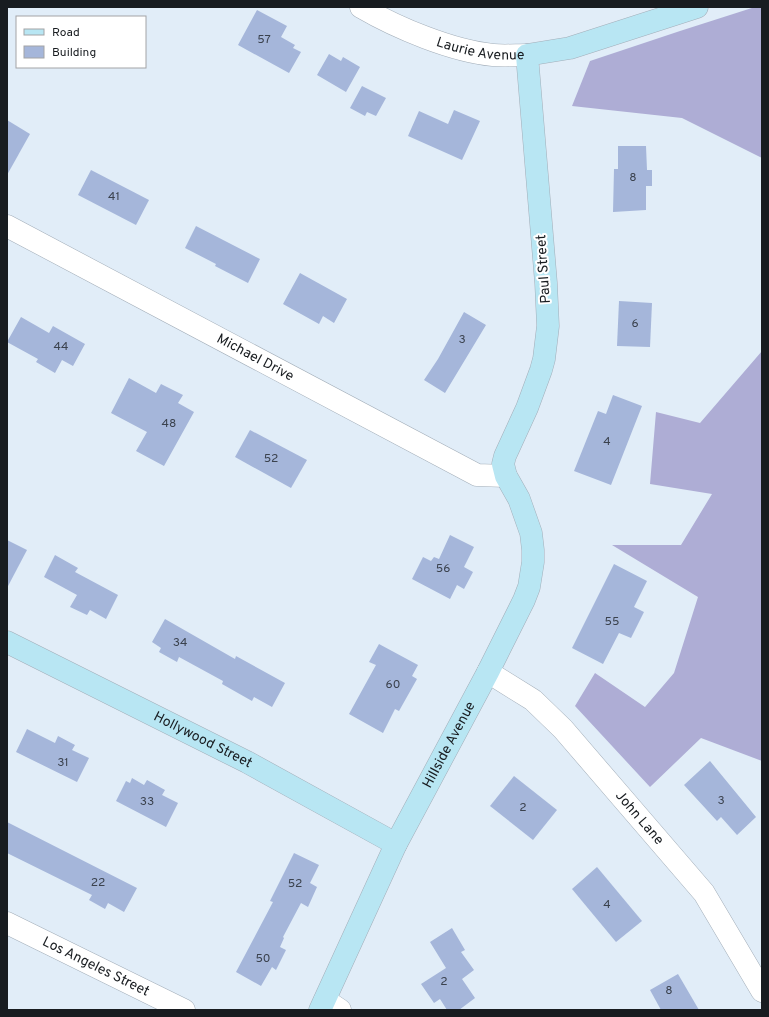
<svg xmlns="http://www.w3.org/2000/svg" width="769" height="1017" viewBox="0 0 769 1017" font-family="Overpass,sans-serif">
	<style>
		.forest { fill: #aeadd5 }
		.building { fill: #a5b6da }
		.lines { fill: none; stroke-linecap: round; stroke-linejoin: round }
		.street-casing { stroke: #a3aeb9; stroke-width: 23 }
		.secondary-casing { stroke: #a3aeb9; stroke-width: 23 }
		.street { stroke: #fff; stroke-width: 22 }
		.secondary { stroke: #b8e6f3; stroke-width: 22 }
		.labels { text-anchor: middle; dominant-baseline: central; stroke-width: 4; stroke-linejoin: round; paint-order: stroke }
		.number-label { font-size: 12px; fill: #3b424e }
		.street-label { font-size: 14px; fill: #181c20; stroke: #fff }
	</style>
	<rect width="100%" height="100%" fill="#e1edf8"/>
	<!-- forest -->
	<g class="forest">
		<path d="M755,7H762V158L682,118L572,106L590,61L680,31Z"/>
		<path d="M762,351V761L701,738L650,787L575,706L595,673L645,707L674,673L698,597L612,545H681L712,494L650,484L656,412L700,423Z"/>
	</g>
	<!-- building -->
	<g class="building">
		<path d="M257,10L287,26L281,37L295,45L293,48L301,52L289,73L238,45Z"/>
		<path d="M329,54L341,61L343,57L360,67L346,92L317,75Z"/>
		<path d="M362,86L386,98L376,116L367,112L365,116L350,108Z"/>
		<path d="M454,110L480,121L462,160L408,136L419,111L448,124Z"/>
		<path d="M7,120L30,134L7,175Z"/>
		<path d="M618,146H646L647,170H652V186H646V210L613,212L614,169H618Z"/>
		<path d="M91,170L149,200L136,225L78,195Z"/>
		<path d="M196,226L260,259L248,283L215,266L216,264L185,248Z"/>
		<path d="M300,273L347,299L334,323L323,316L319,324L283,304Z"/>
		<path d="M619,301L652,303L650,347L617,346Z"/>
		<path d="M464,312L486,325L445,393L424,380L438,359Z"/>
		<path d="M21,317L49,333L53,326L85,344L73,366L62,360L55,373L36,362L38,359L7,342Z"/>
		<path d="M129,378L156,393L161,384L183,395L178,403L194,412L164,466L136,451L147,432L111,413Z"/>
		<path d="M613,395L642,406L611,485L574,471L598,411L606,414Z"/>
		<path d="M250,430L307,460L291,488L235,457Z"/>
		<path d="M450,535L474,547L464,567L473,572L464,589L457,585L450,599L412,579L423,557L431,561L434,557L439,559Z"/>
		<path d="M7,540L27,550L7,588Z"/>
		<path d="M55,555L78,568L75,572L118,595L106,619L90,610L87,615L70,607L77,595L44,577Z"/>
		<path d="M614,564L647,581L634,607L644,612L631,638L619,633L603,664L572,648Z"/>
		<path d="M165,619L235,659L236,656L285,683L272,707L254,697L252,701L222,684L223,681L179,657L177,662L159,652L161,648L152,642Z"/>
		<path d="M379,644L418,665L412,676L417,679L399,711L395,709L383,733L349,714L376,665L369,662Z"/>
		<path d="M27,729L55,743L58,736L75,745L72,750L89,758L77,782L16,752Z"/>
		<path d="M710,761L756,817L737,835L721,817L717,821L684,785Z"/>
		<path d="M514,776L557,810L533,840L490,806Z"/>
		<path d="M132,778L144,785L147,780L165,790L162,795L178,803L166,827L116,801L126,781L130,783Z"/>
		<path d="M7,822L137,888L124,912L108,903L105,909L89,900L92,895L7,853Z"/>
		<path d="M294,853L319,865L310,883L317,887L308,907L301,903L283,937L284,938L280,947L286,950L276,970L272,967L261,986L236,972L273,902L270,901Z"/>
		<path d="M597,867L642,921L616,942L572,889Z"/>
		<path d="M452,928L465,950L461,952L474,970L462,979L475,998L459,1010H447L440,999L434,1003L421,984L446,968L430,942Z"/>
		<path d="M678,974L699,1010H661L650,990Z"/>
	</g>
	<g class="lines">
		<!-- street casing -->
		<g class="street-casing">
			<g id="street">
				<path id="s1" d="M361,7C397,28 452,51 493,55C505,56 516,55 527,55"/>
				<path id="s2" d="M7,226L477,475L506,476"/>
				<path id="s3" d="M488,672L533,700L563,729L618,793L704,893L762,991"/>
				<path id="s4" d="M7,923L184,1010"/>
				<path d="M325,1000L340,1010"/>
			</g>
		</g>
		<!-- secondary casing -->
		<g class="secondary-casing">
			<g id="secondary">
				<path id="s5" d="M7,642L247,762L396,844"/>
				<path id="s6" d="M320,1010L396,844L488,672L524,600L529,587L533,562V550L531,533L519,499L506,476L503,464L505,456L527,408L541,370L544,359L548,326L546,283L527,55L570,48L697,7"/>
			</g>
		</g>
		<!-- street -->
		<use href="#street" class="street"/>
		<!-- secondary -->
		<use href="#secondary" class="secondary"/>
	</g>
	<g class="labels">
		<!-- number labels -->
		<g class="number-label">
			<text x="264" y="40">57</text>
			<text x="633" y="178">8</text>
			<text x="114" y="197">41</text>
			<text x="635" y="324">6</text>
			<text x="462" y="340">3</text>
			<text x="61" y="347">44</text>
			<text x="169" y="424">48</text>
			<text x="607" y="442">4</text>
			<text x="271" y="459">52</text>
			<text x="443" y="569">56</text>
			<text x="612" y="622">55</text>
			<text x="180" y="643">34</text>
			<text x="393" y="685">60</text>
			<text x="63" y="763">31</text>
			<text x="721" y="801">3</text>
			<text x="147" y="802">33</text>
			<text x="523" y="808">2</text>
			<text x="98" y="883">22</text>
			<text x="295" y="884">52</text>
			<text x="607" y="905">4</text>
			<text x="263" y="959">50</text>
			<text x="444" y="982">2</text>
			<text x="669" y="991">8</text>
		</g>
		<!-- street labels -->
		<g class="street-label">
			<text stroke="none"><textPath href="#s1" startOffset="128">Laurie Avenue</textPath></text>
			<text transform="translate(544 269) rotate(-94)">Paul Street</text>
			<text stroke="none"><textPath href="#s2" startOffset="281">Michael Drive</textPath></text>
			<text stroke="none"><textPath href="#s5" startOffset="219">Hollywood Street</textPath></text>
			<text stroke="none"><textPath href="#s6" startOffset="295">Hillside Avenue</textPath></text>
			<text stroke="none"><textPath href="#s3" startOffset="212">John Lane</textPath></text>
			<text stroke="none"><textPath href="#s4" startOffset="99">Los Angeles Street</textPath></text>
		</g>
	</g>
	<!-- border -->
	<rect width="769" height="1017" fill="none" stroke="#181c20" stroke-width="16"/>
	<!-- legend -->
	<rect x="16" y="16" width="130" height="52" fill="#ffffff" stroke="#a3a4a6"/>
	<rect x="24" y="29" width="20" height="6" fill="#b8e6f3" stroke="#a3a4a6"/>
	<text x="52" y="36" font-size="12" fill="#181c20">Road</text>
	<rect x="24" y="46" width="20" height="12" fill="#a5b6da" stroke="#a3a4a6"/>
	<text x="52" y="56" font-size="12" fill="#181c20">Building</text>
</svg>
